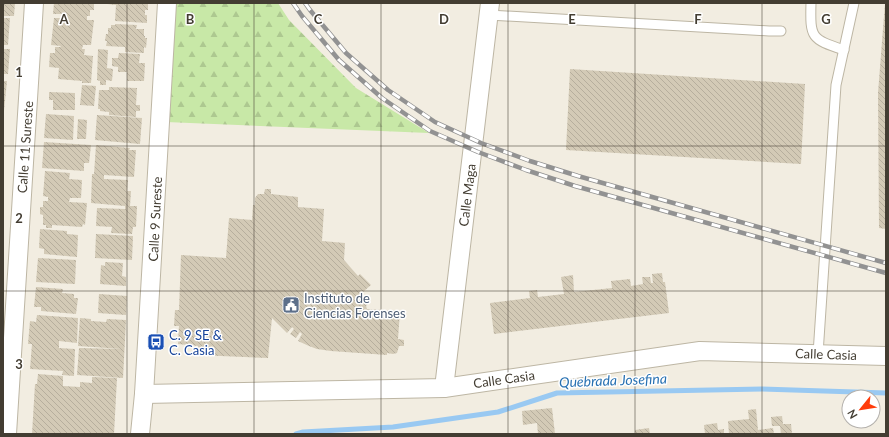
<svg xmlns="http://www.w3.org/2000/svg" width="889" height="437" viewBox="0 0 889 437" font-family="Lato,sans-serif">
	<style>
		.forest { fill: url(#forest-firs) }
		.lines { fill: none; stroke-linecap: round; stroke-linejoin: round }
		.stream { stroke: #99c9f2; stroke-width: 5 }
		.building { fill: url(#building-back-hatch) }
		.service-casing { stroke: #bdb6a4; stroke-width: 11 }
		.minor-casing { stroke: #bdb6a4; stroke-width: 20 }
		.service { stroke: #fff; stroke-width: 9 }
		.minor { stroke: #fff; stroke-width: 18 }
		.rail-casing { stroke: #929292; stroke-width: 4.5 }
		.rail { stroke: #fff; stroke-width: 3; stroke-dasharray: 9; stroke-linecap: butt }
		.grid { fill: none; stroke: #433d32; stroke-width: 1; stroke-opacity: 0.55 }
		.labels { text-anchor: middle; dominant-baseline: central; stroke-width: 3; stroke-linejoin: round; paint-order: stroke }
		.street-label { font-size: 13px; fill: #433d32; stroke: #fff }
		.service-label { font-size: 13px; fill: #4e5e75; stroke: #fff; text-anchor: start }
		.transit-label { font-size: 13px; fill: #164399; stroke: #fff; text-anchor: start }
		.water-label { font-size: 14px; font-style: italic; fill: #2871b2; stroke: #fff }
		.grid-label { font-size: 13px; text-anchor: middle; font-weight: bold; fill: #433d32; stroke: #fff; stroke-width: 3; stroke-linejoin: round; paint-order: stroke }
	</style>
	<defs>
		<pattern id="forest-firs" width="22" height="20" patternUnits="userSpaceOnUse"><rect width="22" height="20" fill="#c8e8a7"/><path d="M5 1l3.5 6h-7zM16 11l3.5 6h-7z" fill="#adc890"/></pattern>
		<pattern id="building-back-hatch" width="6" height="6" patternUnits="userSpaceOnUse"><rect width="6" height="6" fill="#d3cab6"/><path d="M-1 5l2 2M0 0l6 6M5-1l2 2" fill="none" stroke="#b6ae9d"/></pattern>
	</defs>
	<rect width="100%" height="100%" fill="#f2ede1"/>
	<!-- forest -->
	<path class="forest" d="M173,3H278L289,20L356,88L429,133L166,122Z"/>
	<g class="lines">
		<!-- stream -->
		<path class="stream" d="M296,434L303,432L393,427L498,412L557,393L762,389L886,393"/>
	</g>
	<!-- building -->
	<g class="building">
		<path d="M3,3H15L14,16H3Z"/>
		<path d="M54,3H94V10H90V16H87V20H94L91,45H83L82,49H85L84,55L93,56L91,83H82V81L58,79L59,68L49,67L50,53H55V47H60L61,46L51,45L54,18H61L62,14H53Z"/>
		<path d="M107,3H148V10H145V15H147V23L115,21L116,5L107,4Z"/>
		<path d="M885,3H886V229L879,228L878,93Z"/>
		<path d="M3,18H10L8,45H3Z"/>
		<path d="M115,24L137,25L136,29H144V36H145V38H147L146,48L144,47V53L125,52V47L106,46L107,41H105L106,34H108V28H111V25H115Z"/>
		<path d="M3,49H10L8,74H3Z"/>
		<path d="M98,49L108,50L107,68L113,69L112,81L106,80V85H100V81L97,80Z"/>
		<path d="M119,53L140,54L139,63H145L144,81H127V72H118V67L112,66V58H118Z"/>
		<path d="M570,69L805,84L801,164L566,150Z"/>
		<path d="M3,81H7L4,111H3Z"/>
		<path d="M82,85L96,86L94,106L80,105Z"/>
		<path d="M109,87L137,88L136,105H140V111H136V117L109,115V112L100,111V109H98L99,90H109Z"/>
		<path d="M49,92L75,93V110H53V100H49Z"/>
		<path d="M46,114L74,116L73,140L44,138Z"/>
		<path d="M97,115L142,118L140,144L95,140Z"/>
		<path d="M78,119L87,120L86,139H77Z"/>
		<path d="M44,142L91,145L89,163H84V171L42,168Z"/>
		<path d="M96,145L130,148L129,150H136L134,177L104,175V179L128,180L127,191H131L130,206H137L136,227H133L132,234L111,233L112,227L96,226L97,208L125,209V206L91,203L92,174H94Z"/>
		<path d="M45,171L70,173L69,179L82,180L81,198H70L69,202L87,203L85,225L83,224L82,227L52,225V228H46V225H43V215L40,214V207H43V201H48V197L43,196Z"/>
		<path d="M265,189H271V194L298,197V207L324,209L322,241L345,243L344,260L358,276L360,274L371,285L357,297L360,300L365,296L370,302L366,306L367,309L400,311L398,339L404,340V346H399L397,353L393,354L387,353V355L331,351L317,349L309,346L298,341L302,334L300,332L296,338L290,334L294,329L292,327L287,333L272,318L268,358L197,355L198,346L178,344L179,326H174L175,310H179L181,255L226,258L229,218L252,220L253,205H255V198L258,194H264Z"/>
		<path d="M40,229L67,231V234L78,235L77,257L44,254V249L39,248Z"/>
		<path d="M96,234L133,236L132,260L95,258Z"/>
		<path d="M38,258L76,260L75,284L36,282Z"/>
		<path d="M105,262L123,263L122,276L126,277V286L100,284L101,265L105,266Z"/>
		<path d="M662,273L663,282H665L669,313L494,334L490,303L530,298L529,291L537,290L538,297L564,294L561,277L573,275L574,292L612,288L611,281L630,279L631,286L643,284L642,277H650L651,283H653L652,274Z"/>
		<path d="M36,287L63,289L62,293L74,294V298H78L76,314L41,311V307H34Z"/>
		<path d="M99,294L127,296L126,315L98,313Z"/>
		<path d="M37,315L78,318L77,343L59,341V348L75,349L74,376L62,375L63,371L30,369L32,344H28L30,321L36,322Z"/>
		<path d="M80,318L91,319V321L106,322L107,319L126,320L123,378L77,375L79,348L122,349L78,346Z"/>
		<path d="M38,374L63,376V386L80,387V382L92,383V377L117,378L114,434H32L35,384H37Z"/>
		<path d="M552,408L555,434H538L537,423L523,425L522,411Z"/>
		<path d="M756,409L758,430L773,428L774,434H729L728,421L749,419L748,410Z"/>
		<path d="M782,416L783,424H791L792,434H781L780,426H772L771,417Z"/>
		<path d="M717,423L718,430L724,429V434H705L704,425Z"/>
		<path d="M649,428L650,434H635V430Z"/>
	</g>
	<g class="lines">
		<!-- service casing -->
		<g class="service-casing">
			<g id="service">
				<path d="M811,3C810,38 811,39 844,50"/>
				<path d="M489,15L769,31H781"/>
				<path d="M818,354L836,85L854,3"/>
			</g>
		</g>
		<!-- minor casing -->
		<g class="minor-casing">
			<g id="minor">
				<path d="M444,388L490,3"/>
				<path d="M144,394L444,388L700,351L886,356"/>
				<path d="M7,434L34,3"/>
				<path d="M140,434L144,394L167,3"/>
			</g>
		</g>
		<!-- service -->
		<use href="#service" class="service"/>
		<!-- minor -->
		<use href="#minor" class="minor"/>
		<!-- rail casing -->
		<g class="rail-casing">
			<g id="rail">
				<path d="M293,3L302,16L339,60L382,98L430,131L478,152L526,170L575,186L886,273"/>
				<path d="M305,3L310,10L346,53L388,90L435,122L481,143L530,161L578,176L886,263"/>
			</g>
		</g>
		<!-- rail -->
		<use href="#rail" class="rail"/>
	</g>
	<!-- grid -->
	<path class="grid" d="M127,3V434M254,3V434M381,3V434M508,3V434M635,3V434M762,3V434M3,146H886M3,291H886"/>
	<!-- icons -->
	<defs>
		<g id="civic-square" transform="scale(0.9)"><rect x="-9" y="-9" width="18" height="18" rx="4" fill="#5c6f8a" stroke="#fff"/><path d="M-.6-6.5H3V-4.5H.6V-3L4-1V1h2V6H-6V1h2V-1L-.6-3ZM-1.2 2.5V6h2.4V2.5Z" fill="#fff"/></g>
		<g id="bus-square" transform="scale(0.9)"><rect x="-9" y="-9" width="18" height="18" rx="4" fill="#1a4fb4" stroke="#fff"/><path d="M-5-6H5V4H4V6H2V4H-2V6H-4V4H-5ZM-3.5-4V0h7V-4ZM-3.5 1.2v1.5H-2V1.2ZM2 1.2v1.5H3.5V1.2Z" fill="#fff"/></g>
	</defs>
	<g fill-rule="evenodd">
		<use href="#civic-square" x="291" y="305"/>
		<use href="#bus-square" x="156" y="342"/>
	</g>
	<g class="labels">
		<!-- street labels -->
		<g class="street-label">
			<text transform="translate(25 147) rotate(-86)">Calle 11 Sureste</text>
			<text transform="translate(467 195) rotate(-83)">Calle Maga</text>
			<text transform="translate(155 219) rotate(-87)">Calle 9 Sureste</text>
			<text transform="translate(826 354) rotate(2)">Calle Casia</text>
			<text transform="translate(504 379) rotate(-8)">Calle Casia</text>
		</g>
		<!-- service labels -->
		<g class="service-label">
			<text x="304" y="298">Instituto de<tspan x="304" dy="15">Ciencias Forenses</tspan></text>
		</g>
		<!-- transit labels -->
		<g class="transit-label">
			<text x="169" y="335">C. 9 SE &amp;<tspan x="169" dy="15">C. Casia</tspan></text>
		</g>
		<!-- water labels -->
		<g class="water-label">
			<text transform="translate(613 380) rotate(-2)">Quebrada Josefina</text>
		</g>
	</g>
	<g class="grid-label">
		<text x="64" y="24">A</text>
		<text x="190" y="24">B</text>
		<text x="318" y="24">C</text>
		<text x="444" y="24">D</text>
		<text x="572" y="24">E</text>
		<text x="698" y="24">F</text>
		<text x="826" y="24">G</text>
		<text x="19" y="77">1</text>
		<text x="19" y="223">2</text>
		<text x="19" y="369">3</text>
	</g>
	<!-- border -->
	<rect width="889" height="437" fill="none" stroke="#433d32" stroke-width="8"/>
	<!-- north arrow -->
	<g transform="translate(861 409) rotate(240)"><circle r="19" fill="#ffffff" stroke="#b4b1ad"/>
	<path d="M0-3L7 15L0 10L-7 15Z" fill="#ff3c0b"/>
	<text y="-6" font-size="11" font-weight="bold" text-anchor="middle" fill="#433d32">N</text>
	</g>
</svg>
